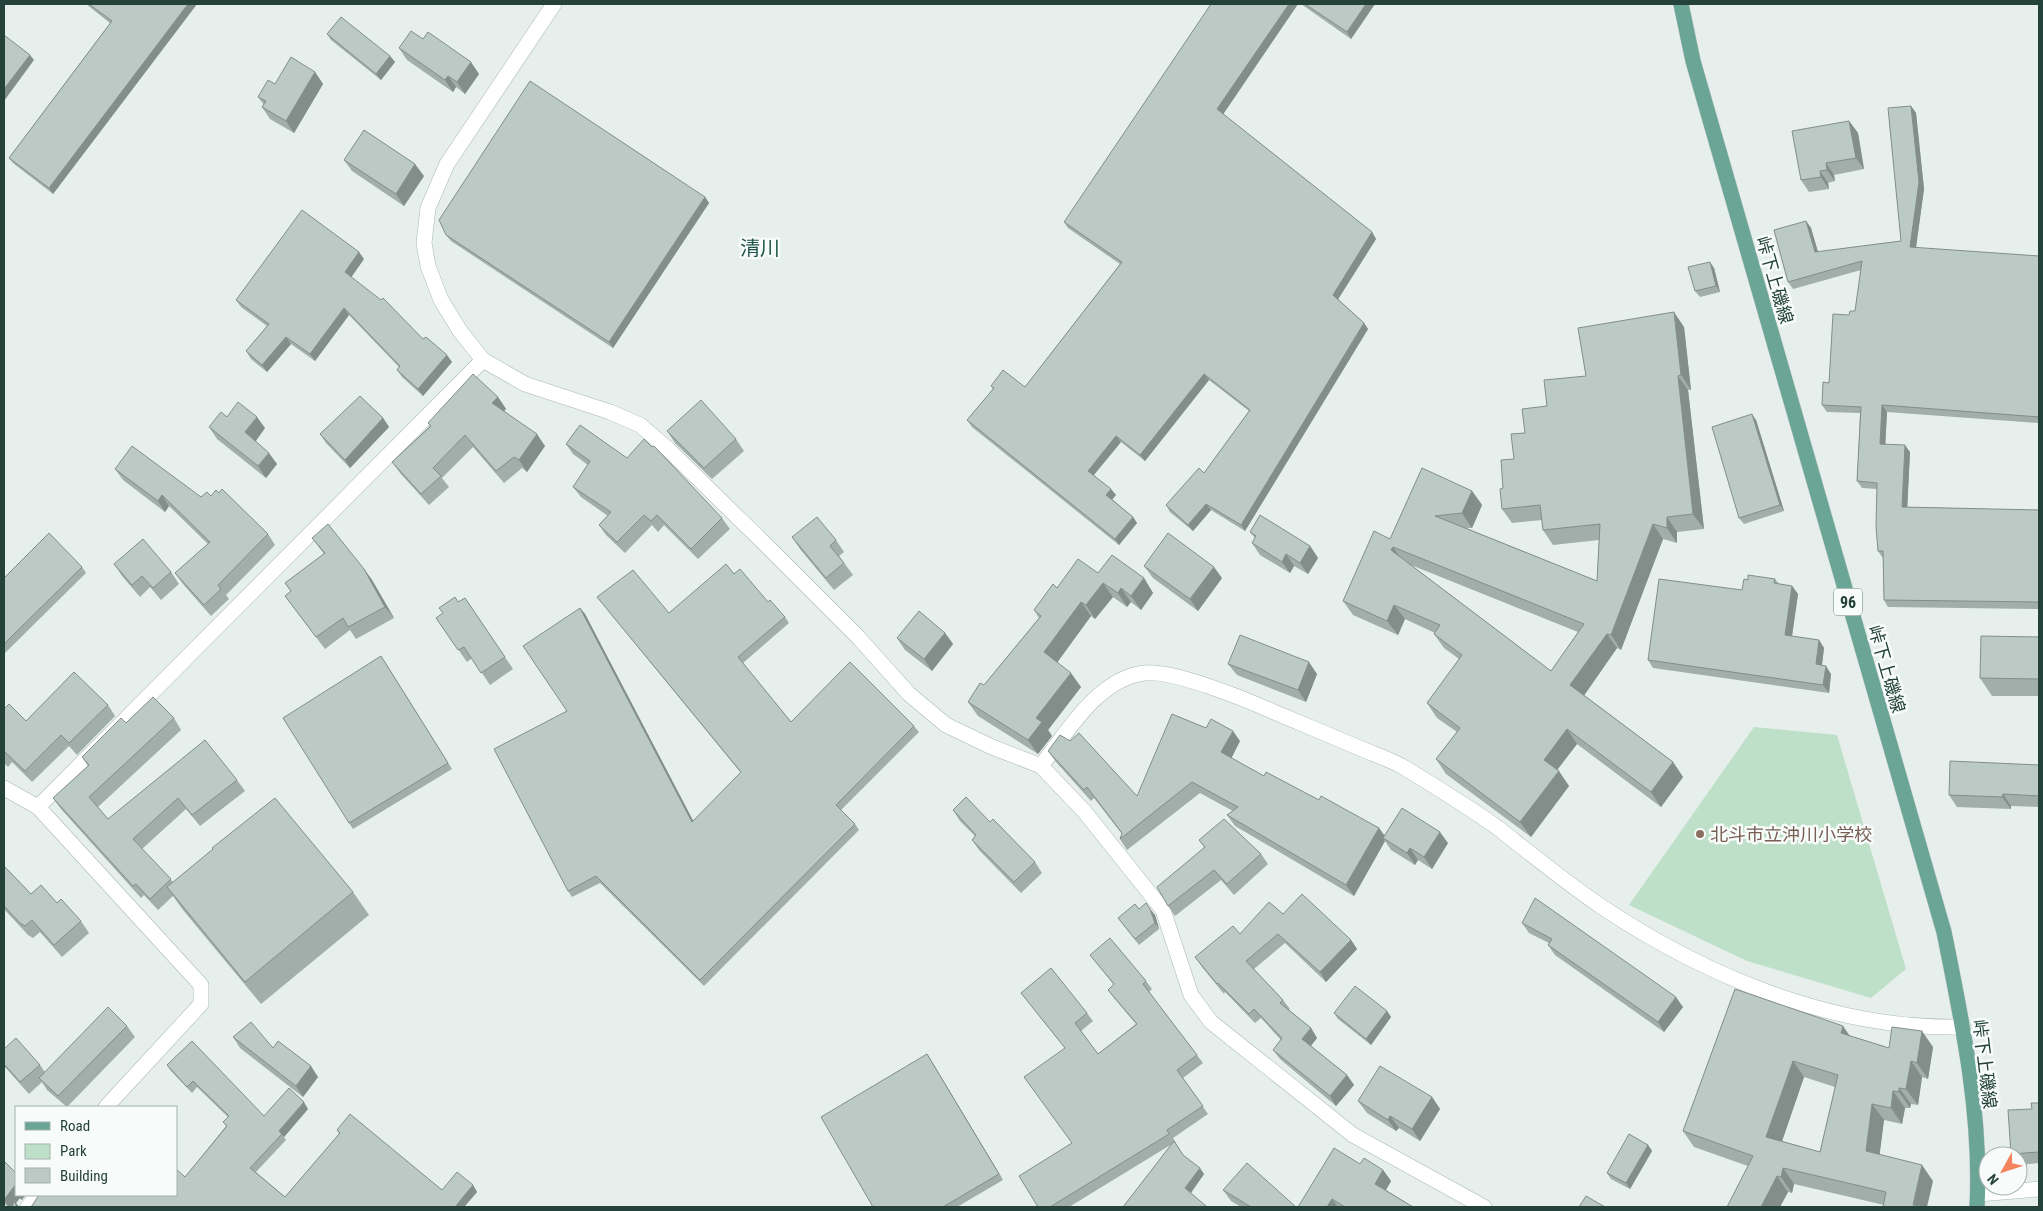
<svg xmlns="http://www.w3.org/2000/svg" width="2043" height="1211" viewBox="0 0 2043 1211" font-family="'Roboto Condensed','Noto Sans JP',sans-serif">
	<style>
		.park { fill: #bfe0c8 }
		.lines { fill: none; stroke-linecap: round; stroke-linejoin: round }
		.street-casing { stroke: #a8b8b2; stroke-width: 16 }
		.secondary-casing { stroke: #a4bbb3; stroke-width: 16 }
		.primary-casing { stroke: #c2cac8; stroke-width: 16 }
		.street { stroke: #fff; stroke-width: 15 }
		.secondary { stroke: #fff; stroke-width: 15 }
		.primary { stroke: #6aa596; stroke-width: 15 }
		.wall { fill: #a1aea9; fill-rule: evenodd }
		.shaded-wall { fill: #838d89 }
		.building { fill: #bbcac4; stroke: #838d89; fill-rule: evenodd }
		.education-dot { fill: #8d6e63; stroke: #f7fbf9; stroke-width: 2 }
		.labels { text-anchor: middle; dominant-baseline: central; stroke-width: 5; stroke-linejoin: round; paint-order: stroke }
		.shield { fill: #f7fbf9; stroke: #637a73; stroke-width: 1 }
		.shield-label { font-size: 16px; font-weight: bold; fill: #24423a }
		.street-label { font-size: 18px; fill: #24423a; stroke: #f7fbf9 }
		.education-label { font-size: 18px; fill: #785e54; stroke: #f7fbf9; text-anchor: start }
		.quarter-label { font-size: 20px; fill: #1f5548; stroke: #f7fbf9 }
	</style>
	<rect width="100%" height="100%" fill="#e6efeb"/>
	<!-- park -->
	<path class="park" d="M1754,727L1837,735L1906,969L1871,998L1747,961L1629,905Z"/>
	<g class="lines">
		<!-- street casing -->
		<g class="street-casing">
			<g id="street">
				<path d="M554,4L447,164L428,208L424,243L428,266L441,300L460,331L483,360L525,384L610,412L640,425L668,449L769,548L858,637L909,694L946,725L992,747L1041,766L1084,811L1163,910L1191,995L1211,1022L1353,1135L1484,1207"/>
				<path d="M1041,766C1067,732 1098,679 1144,673C1172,669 1247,700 1274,712C1303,724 1333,737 1362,749C1376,755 1392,760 1405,768C1436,787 1469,807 1498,828C1531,854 1564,881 1599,905C1705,976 1833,1030 1963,1027"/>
				<path d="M4,788L38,807L201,985V1004L106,1107"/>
				<path d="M38,807L483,360"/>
				<path d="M28,1207L37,1195"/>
			</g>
		</g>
		<!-- secondary casing -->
		<g class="secondary-casing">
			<path id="secondary" d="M1978,1194L2039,1189"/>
		</g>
		<!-- primary casing -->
		<g class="primary-casing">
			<path id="primary" d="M1681,4L1693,61L1944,932C1962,1021 1982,1115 1977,1207"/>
		</g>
		<!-- street -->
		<use href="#street" class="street"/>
		<!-- secondary -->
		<use href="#secondary" class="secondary"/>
		<!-- primary -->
		<use href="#primary" class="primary"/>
	</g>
	<!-- wall -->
	<g class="wall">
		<path d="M86,4H197L53,194L13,163L9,158L110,23Z"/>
		<path d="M1298,4L1223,114L1372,232L1376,239L1338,299L1364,323L1368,329L1245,531L1211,510L1193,531L1170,512L1166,505L1204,473L1249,411L1209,380L1145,461L1121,442L1094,475L1116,495L1112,499L1133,517L1137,523L1119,545L972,427L967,420L993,389L991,386L1025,387L1120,264L1068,228L1064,222Z"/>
		<path d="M1301,4H1375L1351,39Z"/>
		<path d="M327,34L390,56L395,62L381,80L331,40Z"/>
		<path d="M423,39L479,74L465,94L456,87L453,92L407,60L399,48Z"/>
		<path d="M315,72L323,84L294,133L270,119L262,107L264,105L258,97L275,84Z"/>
		<path d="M1911,106L1916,113L1924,189L1916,248L2039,256V423L1887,412L1885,444L1910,452L1907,507L2039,510V609L1888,607L1884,600L1883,558L1878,551L1877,489L1862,488L1857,481L1860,413L1827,412L1822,405L1849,315L1855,311L1861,270L1793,289L1788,282L1806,221L1811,228L1818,252L1901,241Z"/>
		<path d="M1849,121L1858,133L1864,169L1834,175L1835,181L1828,183L1829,189L1809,192L1801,180Z"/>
		<path d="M344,160L424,176L404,206L352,171Z"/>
		<path d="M705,197L709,203L613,348L451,241L446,235Z"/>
		<path d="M364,259L351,277L423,339L452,362L423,396L402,377L397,370L399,367L349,315L315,361L291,344L267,372L251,359L246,351L267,326L241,307L236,300Z"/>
		<path d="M1714,268L1720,292L1700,297L1695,291Z"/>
		<path d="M1684,327L1691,390H1688L1704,529L1677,532V543L1663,539L1621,650L1617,648L1584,695L1673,762L1683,777L1661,807L1577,744L1557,770L1569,786L1531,837L1446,774L1436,759L1457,732L1437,718L1427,703L1459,659L1444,648L1434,634L1435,633L1405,619L1398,635L1353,615L1343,601L1390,539L1472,491L1482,505L1472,528H1466L1597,581L1599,540L1553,545L1543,530L1542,520L1512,523L1502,509L1503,488L1514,459L1525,433L1547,406L1586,376ZM1411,565L1578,632L1551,671Z"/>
		<path d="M498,397L506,409L504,411L545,446L527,472L522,468L504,483L473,447L442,478L449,487L429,505L400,473L392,462L430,426L428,423Z"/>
		<path d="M227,417L265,428L256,441L277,464L266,478L217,439L209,427Z"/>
		<path d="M383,418L389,427L350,468L326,443L320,434Z"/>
		<path d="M1756,420L1784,511L1744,524L1739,518Z"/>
		<path d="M667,431L736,439L744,451L712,479L675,443Z"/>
		<path d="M566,444L627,458L722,518L730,529L698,559L664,525L658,532L652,525L625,553L606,535L599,525L608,516L581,497L573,487L588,465L573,454Z"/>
		<path d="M115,469L201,497L211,496L268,534L275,545L226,595L229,599L211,616L183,584L175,573L208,544L169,506L165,512L123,480Z"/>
		<path d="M1250,532L1310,546L1318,558L1308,574L1294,566L1290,573L1260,555L1252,543L1255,538Z"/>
		<path d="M792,537L836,540L844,552L839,556L853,575L834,590L800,549Z"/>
		<path d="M312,538L364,569L372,580L394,618L356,639L350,630L325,649L285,596L291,591L285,583L324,554Z"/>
		<path d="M114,564L171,572L179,584L161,600L150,587L140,597L122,576Z"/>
		<path d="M1144,566L1222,578L1198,611L1153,578Z"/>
		<path d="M82,567L86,573L4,654V578Z"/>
		<path d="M1098,573L1144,578L1153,593L1141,610L1131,602L1127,607L1113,597L1095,619L1091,616L1057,662L1081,687L1048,730L1052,736L1038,754L978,716L968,702L984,685L1039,618L1034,610L1057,588Z"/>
		<path d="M734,574L768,602L785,617L789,623L743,663L791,722L914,726L919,732L841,810L855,824L859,830L704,986L600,883L572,897L568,891L567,711L580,608L585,614L693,821L741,773L597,597L669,613Z"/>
		<path d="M1775,579L1779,584L1792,586L1798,594L1792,636L1819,640L1824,648L1822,665L1831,674L1829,693L1653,668L1648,660L1742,590L1748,580Z"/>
		<path d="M465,598L513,669L490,685L472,658L467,662L436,618Z"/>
		<path d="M945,633L953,644L932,671L905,650L897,638Z"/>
		<path d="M2039,637V696H1992L1980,678Z"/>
		<path d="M385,662L452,769L353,829L349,823Z"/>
		<path d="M1228,664L1317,674L1306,702L1237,675Z"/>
		<path d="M108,705L115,716L77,755L69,746L32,782L12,762L8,767L4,763V709L26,721Z"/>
		<path d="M174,718L181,730L98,807L108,819L237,780L245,791L200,826L186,809L142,849L173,882L353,892L369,915L261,1004L183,910L173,896L158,910L144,895L141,898L61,809L53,798L88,766L82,757L126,723Z"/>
		<path d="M1206,728L1240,741L1231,758L1264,776L1379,828L1385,836L1448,843L1432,869L1418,860L1415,865L1391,850L1385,841L1354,896L1235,826L1227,815L1233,811L1200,793L1127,850L1120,839L1122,834L1094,798L1091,801L1056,762L1048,751L1137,796Z"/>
		<path d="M2039,765V807L2011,806V809L1957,807L1949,795Z"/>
		<path d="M953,810L1035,862L1042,873L1021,893L979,850L972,840L975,836L960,821Z"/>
		<path d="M1199,840L1261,854L1268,864L1234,895L1221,880L1175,916L1168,906L1204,847Z"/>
		<path d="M4,866L31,894L57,903L81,921L89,933L62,957L40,932L33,938L28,935L4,909Z"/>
		<path d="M1139,909L1155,915L1159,929L1139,945L1118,918Z"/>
		<path d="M1283,914L1351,940L1357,949L1326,982L1285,943L1254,969L1283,1000L1290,1009L1289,1010L1311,1028L1317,1038L1311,1046L1347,1075L1354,1085L1336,1106L1280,1059L1273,1050L1281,1040L1261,1018L1255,1023L1225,992L1224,994L1202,967L1195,957L1240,934Z"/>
		<path d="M1522,923L1683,1007L1664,1032L1555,955L1548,945L1549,943L1529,933Z"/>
		<path d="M1090,955L1146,981L1152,989L1149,992L1203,1063L1183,1078L1208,1114L1173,1138L1183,1155L1204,1174L1191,1193L1123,1207L1172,1144L1069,1207H1038L1072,1143L1065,1048L1021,993L1087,1013L1093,1021L1081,1031L1098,1054L1136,1024L1114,998L1108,990L1114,985Z"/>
		<path d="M1735,989L1850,1036L1889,1048L1933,1047L1928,1079L1922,1077L1918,1105L1911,1104L1910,1108H1905L1902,1124L1884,1120L1879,1155L1933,1181L1884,1205L1794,1184L1792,1193L1788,1192L1780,1207H1727L1748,1166L1694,1147L1683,1131ZM1804,1077L1835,1087L1820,1152L1782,1141Z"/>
		<path d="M1387,1011L1391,1017L1371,1045L1338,1019L1334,1013Z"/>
		<path d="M127,1026L135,1037L67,1107L47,1090L42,1082L29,1094L4,1066V1049L40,1065L45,1072Z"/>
		<path d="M233,1037L273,1048L318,1077L303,1097L240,1048Z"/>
		<path d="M927,1054L1003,1180L957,1207H873Z"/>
		<path d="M167,1065L264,1116L308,1109L284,1137L286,1140L256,1172L285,1197L339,1134L337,1130L442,1190L473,1185L477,1192L464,1207H29L185,1177L226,1126L223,1122L228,1117L197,1087L192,1093L171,1071Z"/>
		<path d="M1432,1097L1440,1109L1420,1141L1399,1128L1396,1131L1367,1113L1358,1101Z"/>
		<path d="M2039,1103V1163L2019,1165L2018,1163V1156H2013L2011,1154L2032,1109Z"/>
		<path d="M1648,1145L1652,1151L1630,1189L1611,1179L1607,1173Z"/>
		<path d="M4,1161L25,1195L22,1200L20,1198L16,1203L19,1207H8L4,1203Z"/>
		<path d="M1360,1164L1383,1170L1391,1181L1386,1190L1413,1207H1298Z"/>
		<path d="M1223,1190L1296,1207H1241L1231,1201Z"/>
	</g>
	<!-- shaded-wall -->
	<g class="shaded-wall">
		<path d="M188,4H197L53,194L49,188Z"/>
		<path d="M1289,4H1298L1222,116L1217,109Z"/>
		<path d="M1366,4H1375L1351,39L1347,32Z"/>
		<path d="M30,55L34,60L4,101V89Z"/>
		<path d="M390,56L395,62L381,80L376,74Z"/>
		<path d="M471,62L479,74L465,94L457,82Z"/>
		<path d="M315,72L323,84L294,133L286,121Z"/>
		<path d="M448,76L456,87L453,92L445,80Z"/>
		<path d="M1911,106L1916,113L1924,189L1915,254L1910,247Z"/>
		<path d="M1849,121L1858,133L1864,169L1856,158Z"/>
		<path d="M1826,163L1834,175L1835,181L1827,170Z"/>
		<path d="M415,164L424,176L404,206L396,194Z"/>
		<path d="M1820,171L1828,183L1829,189L1821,177Z"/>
		<path d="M705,197L709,203L613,348L609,342Z"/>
		<path d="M1806,221L1811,228L1820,259L1815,252Z"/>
		<path d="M1372,232L1376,239L1337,301L1333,295Z"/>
		<path d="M359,252L364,259L350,279L345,272Z"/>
		<path d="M1710,262L1714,268L1720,292L1716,286Z"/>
		<path d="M344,308L349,315L315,361L310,354Z"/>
		<path d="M1674,312L1684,327L1691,390L1681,375Z"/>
		<path d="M1364,323L1368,329L1245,531L1241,525Z"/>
		<path d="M286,337L291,344L267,372L262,365Z"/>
		<path d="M447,355L452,362L423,396L418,389Z"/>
		<path d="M1204,374L1209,380L1145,461L1140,455Z"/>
		<path d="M1678,376L1688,390L1704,529L1693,514Z"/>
		<path d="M498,397L506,409L500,415L492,403Z"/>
		<path d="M1882,405L1887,412L1885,451L1880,444Z"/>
		<path d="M1752,414L1756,420L1784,511L1780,505Z"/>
		<path d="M257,417L265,428L253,444L245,432Z"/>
		<path d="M383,418L389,427L350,468L345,460Z"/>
		<path d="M537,434L545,446L527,472L519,460Z"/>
		<path d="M1116,436L1121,442L1092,477L1088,471Z"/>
		<path d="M1905,445L1910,452L1907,514L1902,507Z"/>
		<path d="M269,453L277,464L266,478L258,466Z"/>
		<path d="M1111,489L1116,495L1111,501L1106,495Z"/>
		<path d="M1472,491L1482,505L1472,528L1462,513Z"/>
		<path d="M162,495L169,506L165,512L158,501Z"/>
		<path d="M1206,504L1211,510L1193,531L1188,525Z"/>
		<path d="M1133,517L1137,523L1119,545L1115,539Z"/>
		<path d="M1667,517L1677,532V543L1667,528Z"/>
		<path d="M1653,524L1663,539L1621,650L1611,635Z"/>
		<path d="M1310,546L1318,558L1308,574L1300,563Z"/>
		<path d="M1393,547L1403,562L1391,550Z"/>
		<path d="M1286,554L1294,566L1290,573L1282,562Z"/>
		<path d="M1214,567L1222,578L1198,611L1190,599Z"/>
		<path d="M364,569L372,580L394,618L385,607Z"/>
		<path d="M1144,578L1153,593L1141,610L1131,596Z"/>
		<path d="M1103,583L1113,597L1095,619L1086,605Z"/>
		<path d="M1792,586L1798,594L1791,643L1785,635Z"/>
		<path d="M1121,588L1131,602L1127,607L1118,593Z"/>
		<path d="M1081,602L1091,616L1054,667L1044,652Z"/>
		<path d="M1394,605L1405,619L1398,635L1387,621Z"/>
		<path d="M580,608L585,614L697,828L692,822Z"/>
		<path d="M945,633L953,644L932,671L924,659Z"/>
		<path d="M1607,634L1617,648L1581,700L1570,685Z"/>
		<path d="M1819,640L1824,648L1821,672L1816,664Z"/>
		<path d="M1309,662L1317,674L1306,702L1298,690Z"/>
		<path d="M1826,666L1831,674L1829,693L1823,685Z"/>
		<path d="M1071,673L1081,687L1048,730L1052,736L1038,754L1028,740L1036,718Z"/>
		<path d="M1567,729L1577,744L1554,774L1544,760Z"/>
		<path d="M1233,731L1240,741L1229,763L1221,752Z"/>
		<path d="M1673,762L1683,777L1661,807L1651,792Z"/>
		<path d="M1559,771L1569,786L1531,837L1520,822Z"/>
		<path d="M2003,794L2011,806V809L2002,797Z"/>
		<path d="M1379,828L1386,838H1383L1385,841L1354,896L1346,885Z"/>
		<path d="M1440,832L1448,843L1432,869L1424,857Z"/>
		<path d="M1410,848L1418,860L1415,865L1407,853Z"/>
		<path d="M1150,909L1155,915L1159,929L1155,923Z"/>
		<path d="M1351,940L1357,949L1326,982L1320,972Z"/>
		<path d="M1676,997L1683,1007L1664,1032L1658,1022Z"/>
		<path d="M1387,1011L1391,1017L1371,1045L1366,1039Z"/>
		<path d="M1843,1026L1854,1042L1841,1033Z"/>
		<path d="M1311,1028L1317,1038L1309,1048L1302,1039Z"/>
		<path d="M1922,1031L1933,1047L1928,1079L1917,1063Z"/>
		<path d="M927,1054L931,1060L1003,1180L999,1174Z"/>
		<path d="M1793,1061L1804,1077L1778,1153L1766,1137Z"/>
		<path d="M1911,1061L1922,1077L1918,1105L1906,1089Z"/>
		<path d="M311,1066L318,1077L303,1097L296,1086Z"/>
		<path d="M1347,1075L1354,1085L1336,1106L1330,1096Z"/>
		<path d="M1899,1088L1911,1104L1910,1108L1899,1092Z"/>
		<path d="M1893,1091L1905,1108L1902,1124L1891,1108Z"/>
		<path d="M1432,1097L1440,1109L1420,1141L1412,1129Z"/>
		<path d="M304,1102L308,1109L284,1137L279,1131Z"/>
		<path d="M1872,1104L1884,1120L1878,1168L1866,1151Z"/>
		<path d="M1390,1116L1399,1128L1396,1131L1388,1120Z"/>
		<path d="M1648,1145L1652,1151L1630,1189L1626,1183Z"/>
		<path d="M1922,1165L1933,1181L1927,1207L1913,1205Z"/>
		<path d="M1200,1168L1204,1174L1190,1194L1185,1188Z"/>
		<path d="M1783,1168L1794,1184L1792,1193L1781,1177Z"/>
		<path d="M1383,1170L1391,1181L1383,1195L1375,1184Z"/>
		<path d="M1777,1176L1788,1192L1780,1207H1761Z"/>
		<path d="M16,1184V1195H25L22,1200L20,1198L16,1203L19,1207H9L4,1200Z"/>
		<path d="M473,1185L477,1192L464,1207H455Z"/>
		<path d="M1332,1199L1338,1207H1327Z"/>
	</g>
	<!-- building -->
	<g class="building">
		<path d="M89,4H188L49,188L9,158L112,21Z"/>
		<path d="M1211,4H1289L1217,109L1372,232L1333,295L1364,323L1241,525L1206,504L1188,525L1166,505L1199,468L1204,473L1250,410L1204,374L1140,455L1116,436L1088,471L1111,489L1106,495L1133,517L1115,539L967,420L994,388L991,386L1003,370L1025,387L1122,262L1064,222Z"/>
		<path d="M1305,4H1366L1347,32Z"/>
		<path d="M341,17L390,56L376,74L327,34Z"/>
		<path d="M411,31L423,39L428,32L471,62L457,82L448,76L445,80L399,48Z"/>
		<path d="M4,35L30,55L4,89Z"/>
		<path d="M291,57L315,72L286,121L262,107L266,101L258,97L268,80L275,84Z"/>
		<path d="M530,81L705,197L609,342L446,235L439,220Z"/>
		<path d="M1911,106L1919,182L1910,247L2039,256V417L1882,405L1880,444L1905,445L1902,507L2039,510V602L1884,600L1883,551H1878L1876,527L1877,483L1857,481L1861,407L1822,405L1823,382L1829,383L1833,314L1849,315L1850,311H1855L1862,261L1788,282L1774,230L1806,221L1815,252L1901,241L1888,108Z"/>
		<path d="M1849,121L1856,158L1826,163L1827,170L1820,171L1821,177L1801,180L1792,131Z"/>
		<path d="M364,130L415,164L396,194L344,160Z"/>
		<path d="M302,210L359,252L345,272L381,300L383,298L423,339L426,337L447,355L418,389L397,370L400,366L344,308L310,354L286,337L262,365L246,351L269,324L236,300Z"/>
		<path d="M1710,262L1716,286L1695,291L1688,267Z"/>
		<path d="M1674,312L1681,375L1678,376L1693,514L1667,517V528L1653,524L1611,635L1607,634L1570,685L1673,762L1651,792L1567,729L1544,760L1559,771L1520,822L1436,759L1460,728L1427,703L1462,655L1434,634L1440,625L1394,605L1387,621L1343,601L1374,531L1390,539L1422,468L1472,491L1462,513L1435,516L1597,581L1600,524L1543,530L1540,505L1502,509L1500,489L1503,488L1501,460L1514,459L1511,434L1525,433L1522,409L1547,406L1544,380L1586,376L1578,328ZM1393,547L1584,624L1551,671L1391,550Z"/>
		<path d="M473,374L498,397L492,403L537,434L519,460L514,457L496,471L465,435L433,468L441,476L421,494L392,462L431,426L428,423Z"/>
		<path d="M360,396L383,418L345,460L320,434Z"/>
		<path d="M701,400L736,439L704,468L667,431Z"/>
		<path d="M238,402L257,417L245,432L269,453L258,466L209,427L221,412L227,417Z"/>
		<path d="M1752,414L1780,505L1739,518L1712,427Z"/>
		<path d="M580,425L627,458L644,439L652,447L654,446L722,518L691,549L657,515L651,521L644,515L617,542L599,525L611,512L573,487L590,461L566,444Z"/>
		<path d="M132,446L201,497L207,492L211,496L216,490L219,493L222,489L268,534L218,585L221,589L204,605L175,573L210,542L162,495L158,501L115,469Z"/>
		<path d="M1260,515L1310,546L1300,563L1286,554L1282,562L1252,543L1256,536L1250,532Z"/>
		<path d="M817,517L836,540L830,546L844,563L826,578L792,537Z"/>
		<path d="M328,524L364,569L385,607L348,627L343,618L316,637L285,596L291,591L285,583L325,553L312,538Z"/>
		<path d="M49,533L82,567L4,644V578Z"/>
		<path d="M1168,533L1214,567L1190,599L1144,566Z"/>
		<path d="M143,539L171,572L153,588L142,576L132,585L114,564Z"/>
		<path d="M1112,555L1144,578L1131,596L1121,588L1118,593L1103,583L1086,605L1081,602L1044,652L1071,673L1036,718L1042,722L1028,740L968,702L980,683L984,685L1041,616L1034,610L1053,584L1057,588L1078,559L1098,573Z"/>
		<path d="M726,564L734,574L740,569L768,602L770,600L785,617L738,657L791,722L850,662L914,726L836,805L855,824L700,980L596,876L568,891L494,749L567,711L523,646L580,608L692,822L741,772L597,597L633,570L669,613Z"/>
		<path d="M1748,575L1775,579L1774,583L1792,586L1785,635L1819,640L1816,664L1826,666L1823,685L1648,660L1659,579L1742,590L1744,579L1748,580Z"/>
		<path d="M455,597L458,602L465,598L505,657L481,673L464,647L458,650L436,618L443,613L439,608Z"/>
		<path d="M919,611L945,633L924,659L897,638Z"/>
		<path d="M1240,635L1309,662L1298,690L1228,664Z"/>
		<path d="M1981,636L2039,637V679L1980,678Z"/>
		<path d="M381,656L448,763L349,823L283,718Z"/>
		<path d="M74,672L108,705L69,743L61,735L25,771L4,751V709L9,704L26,721Z"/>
		<path d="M153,697L174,718L89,797L108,819L205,740L237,780L192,815L178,798L133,839L171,879L150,899L136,884L133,886L53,798L89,765L82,757L121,718L126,723Z"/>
		<path d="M1172,714L1206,728L1211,719L1233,731L1221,752L1264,776L1266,772L1319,800L1321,796L1379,828L1346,885L1227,815L1238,807L1192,782L1120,839L1122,833L1087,787L1084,790L1048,751L1060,735L1070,741L1079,733L1137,796Z"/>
		<path d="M1950,761L2039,765V796L2003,794L2002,797L1949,795Z"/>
		<path d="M966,797L990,822L993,819L1035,862L1014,882L972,840L976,835L953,810Z"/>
		<path d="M275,798L353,892L245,982L167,887L213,849L212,848Z"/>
		<path d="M1402,808L1440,832L1424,857L1410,848L1407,853L1383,838Z"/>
		<path d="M1224,819L1261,854L1227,884L1214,870L1168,906L1157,887L1205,847L1199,840Z"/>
		<path d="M4,866L31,894L41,885L57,903L61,899L81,921L54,945L32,920L25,926L20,923L4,906Z"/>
		<path d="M1302,894L1351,940L1320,972L1278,934L1246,961L1283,1000L1280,1003L1311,1028L1302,1039L1347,1075L1330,1096L1273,1050L1282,1038L1254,1009L1249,1014L1218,983L1217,984L1195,957L1233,926L1240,934L1269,902L1283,914Z"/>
		<path d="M1535,898L1676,997L1658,1022L1548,945L1552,939L1522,923Z"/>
		<path d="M1146,903L1150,909L1155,923L1135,939L1118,918L1135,904L1139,909Z"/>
		<path d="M1110,938L1146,981L1143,984L1197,1055L1177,1070L1203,1106L1167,1130L1169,1134L1050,1207H1038L1019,1176L1072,1143L1024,1077L1065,1048L1021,993L1051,968L1087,1013L1075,1023L1098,1054L1137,1024L1108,990L1114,984L1090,955Z"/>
		<path d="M1355,986L1387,1011L1366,1039L1334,1013Z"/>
		<path d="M1735,989L1843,1026L1841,1033L1889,1048L1892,1027L1922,1031L1917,1063L1911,1061L1906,1089L1899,1088V1092L1893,1091L1891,1108L1872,1104L1866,1151L1922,1165L1913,1205L1927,1207H1883L1886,1192L1783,1168L1781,1177L1777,1176L1761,1207H1727L1753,1156L1683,1131ZM1793,1061L1838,1075L1820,1152L1766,1137Z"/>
		<path d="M108,1007L127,1026L58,1096L39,1078Z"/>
		<path d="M251,1022L273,1048L278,1041L311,1066L296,1086L233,1037Z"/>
		<path d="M16,1038L40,1065L20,1082L4,1064V1049Z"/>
		<path d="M192,1041L264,1116L289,1088L304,1102L279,1131L282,1134L250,1168L285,1197L340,1133L337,1130L350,1114L442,1190L457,1172L473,1185L455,1207H29H31L39,1195H176V1169L185,1177L227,1126L223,1122L229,1116L193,1081L187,1087L167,1065Z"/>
		<path d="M927,1054L999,1174L943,1207H873L821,1117Z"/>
		<path d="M1380,1066L1432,1097L1412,1129L1390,1116L1388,1120L1358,1101Z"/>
		<path d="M2031,1103H2039V1152L2011,1154L2008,1110L2032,1109Z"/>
		<path d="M1629,1134L1648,1145L1626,1183L1607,1173Z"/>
		<path d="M1174,1141L1183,1155L1200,1168L1185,1188L1206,1206V1207H1123Z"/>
		<path d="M1334,1148L1360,1164L1364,1158L1383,1170L1375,1184L1413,1207H1345L1332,1199L1327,1207H1298Z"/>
		<path d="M4,1161L16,1173V1184L4,1200Z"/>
		<path d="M1247,1163L1296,1207H1251L1223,1190Z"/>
		<path d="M1586,1196L1605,1207H1579Z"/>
		<path d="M14,1201L17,1207H12Z"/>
	</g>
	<!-- markers -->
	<circle class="education-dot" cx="1700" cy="834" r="5"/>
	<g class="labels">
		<!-- shield labels -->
		<rect class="shield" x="1834" y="588.5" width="28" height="27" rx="4"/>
		<g class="shield-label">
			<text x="1848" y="602">96</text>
		</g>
		<!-- street labels -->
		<g class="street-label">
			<text transform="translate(1775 280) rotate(74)">峠下上磯線</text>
			<text transform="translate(1887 669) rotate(74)">峠下上磯線</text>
			<text transform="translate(1985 1064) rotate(83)">峠下上磯線</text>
		</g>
		<!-- education labels -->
		<g class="education-label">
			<text x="1710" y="834">北斗市立沖川小学校</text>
		</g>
		<!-- quarter labels -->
		<g class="quarter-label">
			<text x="760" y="248">清川</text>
		</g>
	</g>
	<!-- border -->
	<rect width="2043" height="1211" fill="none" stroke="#24423a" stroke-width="10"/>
	<!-- legend -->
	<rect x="15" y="1106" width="162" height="90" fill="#f7fbf9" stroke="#a3b1ad"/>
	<rect x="25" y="1122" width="25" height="8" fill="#6aa596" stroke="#a3b1ad"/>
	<text x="60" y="1131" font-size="15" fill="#24423a">Road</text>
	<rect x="25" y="1144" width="25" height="15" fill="#bfe0c8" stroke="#a3b1ad"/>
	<text x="60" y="1156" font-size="15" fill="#24423a">Park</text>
	<rect x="25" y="1168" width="25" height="15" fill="#bbcac4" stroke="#a3b1ad"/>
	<text x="60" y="1181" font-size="15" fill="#24423a">Building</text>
	<!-- north arrow -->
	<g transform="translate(2003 1171) rotate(230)"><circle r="24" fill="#f7fbf9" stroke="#a3b1ad"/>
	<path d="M0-4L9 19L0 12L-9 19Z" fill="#f4845f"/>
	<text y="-8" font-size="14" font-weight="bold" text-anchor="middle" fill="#24423a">N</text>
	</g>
</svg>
